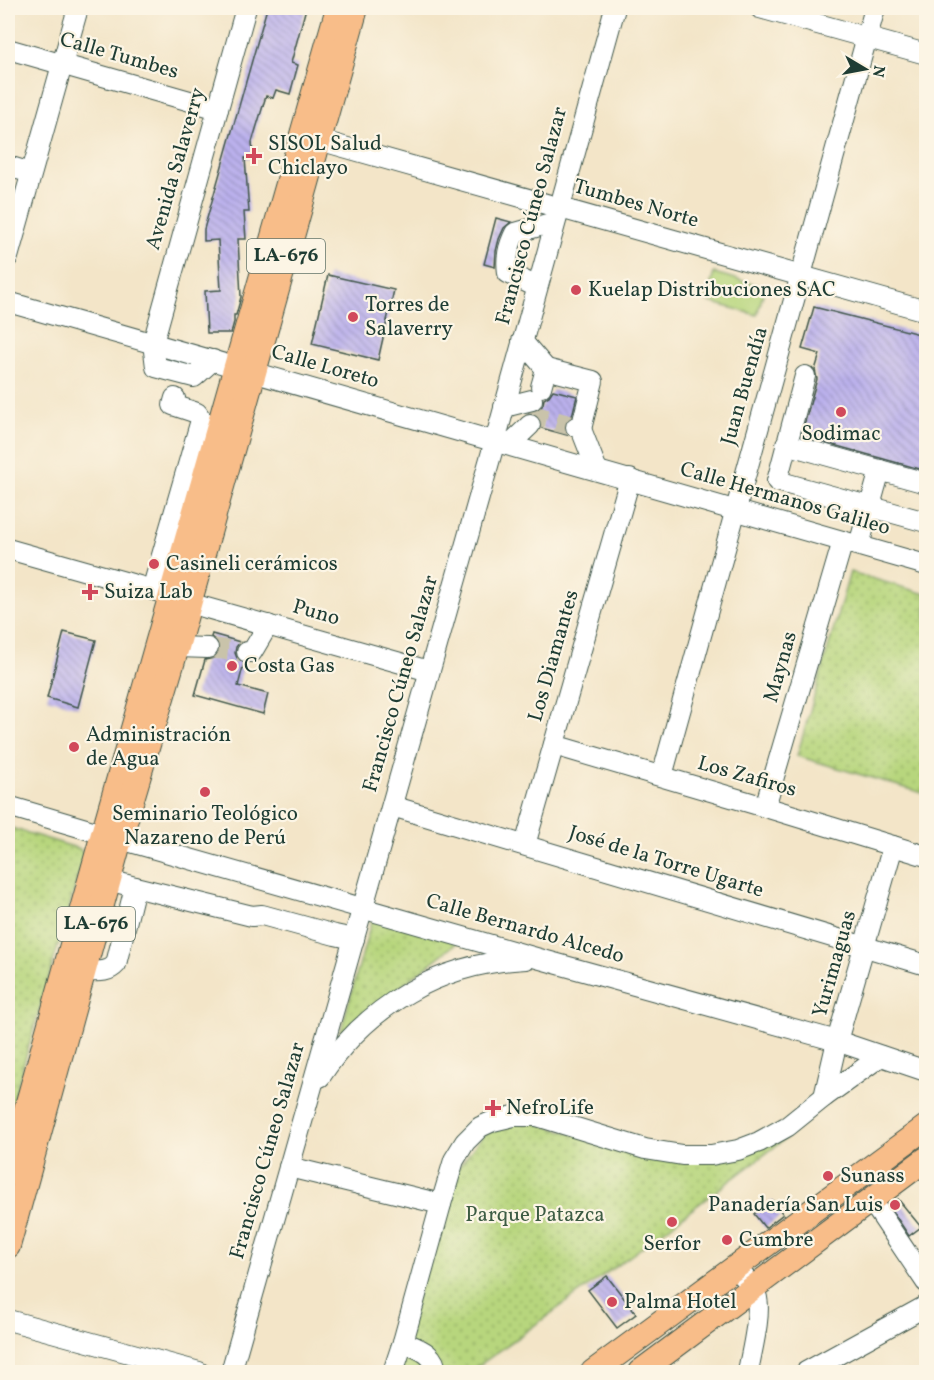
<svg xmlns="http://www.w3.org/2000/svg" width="934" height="1380" viewBox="0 0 934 1380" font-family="Vollkorn,serif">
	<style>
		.green { fill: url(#green-dots); stroke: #6b8a58; stroke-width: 1.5 }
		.pitch { fill: #b7d67d; stroke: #6b8a58; stroke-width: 1.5 }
		.building { fill: url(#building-back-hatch) }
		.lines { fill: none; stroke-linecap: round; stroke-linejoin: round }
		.minor-tunnel { stroke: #c9c3aa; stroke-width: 20; stroke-dasharray: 20 10; stroke-linecap: butt }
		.minor-casing { stroke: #3f564a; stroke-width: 22 }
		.major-casing { stroke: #3f564a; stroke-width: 26 }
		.minor { stroke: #fff; stroke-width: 20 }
		.major { stroke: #f8bd89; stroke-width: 24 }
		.poi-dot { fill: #d1495b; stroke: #fcf5e5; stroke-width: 2 }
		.labels { text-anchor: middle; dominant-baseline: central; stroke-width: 4.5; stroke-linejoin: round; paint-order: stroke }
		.shield { fill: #fcf5e5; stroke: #617469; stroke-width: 1.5 }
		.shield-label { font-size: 20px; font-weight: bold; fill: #1f3d34 }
		.street-label { font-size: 21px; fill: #1f3d34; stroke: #fcf5e5 }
		.poi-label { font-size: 21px; fill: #1f3d34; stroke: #fcf5e5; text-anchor: start }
		.park-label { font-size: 21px; fill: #3d5c43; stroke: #fcf5e5 }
	</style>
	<defs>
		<pattern id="green-dots" width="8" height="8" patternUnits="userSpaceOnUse" patternTransform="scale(1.5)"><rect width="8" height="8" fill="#b7d67d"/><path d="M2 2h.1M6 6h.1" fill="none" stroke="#94af67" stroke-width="1.8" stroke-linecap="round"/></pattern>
		<pattern id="building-back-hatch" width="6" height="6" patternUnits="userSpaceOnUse" patternTransform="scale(1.5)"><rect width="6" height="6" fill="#bbb1ed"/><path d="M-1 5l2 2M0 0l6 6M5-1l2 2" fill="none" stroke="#9791c1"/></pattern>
	</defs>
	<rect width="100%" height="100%" fill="#fcf5e5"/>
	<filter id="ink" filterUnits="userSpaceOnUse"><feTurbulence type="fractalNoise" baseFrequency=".0167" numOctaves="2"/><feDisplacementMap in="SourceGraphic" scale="12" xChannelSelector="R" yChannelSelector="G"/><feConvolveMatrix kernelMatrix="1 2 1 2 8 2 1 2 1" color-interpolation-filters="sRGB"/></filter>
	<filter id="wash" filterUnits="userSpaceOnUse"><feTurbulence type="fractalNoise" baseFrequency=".008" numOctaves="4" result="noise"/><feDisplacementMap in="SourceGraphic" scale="24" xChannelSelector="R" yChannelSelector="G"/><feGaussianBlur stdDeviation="1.35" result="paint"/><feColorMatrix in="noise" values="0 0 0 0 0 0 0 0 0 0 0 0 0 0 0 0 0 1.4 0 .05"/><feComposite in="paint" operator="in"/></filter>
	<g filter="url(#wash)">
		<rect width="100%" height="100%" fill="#f3e5c8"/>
		<!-- green -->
		<g class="green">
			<path d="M850,572L926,594V794L797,756Z"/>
			<path d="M8,827L80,849L84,856L8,1118Z"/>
			<path d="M372,919L459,941L340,1034Z"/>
			<path d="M527,1121L643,1153L785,1139L633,1254L470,1372H393L457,1169L483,1135L504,1125Z"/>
		</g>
		<!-- pitch -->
		<path class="pitch" d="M714,273L765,287L757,315L706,301Z"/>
		<g id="blocks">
			<!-- building -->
			<g class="building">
				<path d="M267,8H306L291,63L298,65L290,94L276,90L273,98L266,96L252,142L253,158H245L249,212H244L246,239H238L241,297L236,315H234V322L231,333H207L205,291L221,290L218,240L204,241V229Z"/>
				<path d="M496,218L511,222L504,228L499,239L496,251L495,267L484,264Z"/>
				<path d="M328,275L394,290L378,360L312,344Z"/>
				<path d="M814,307L927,336V471L801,436L817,379L815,370L820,354L802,349Z"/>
				<path d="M553,390L577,396L572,416L568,418L565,423L564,429L567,435L541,428L542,423L539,417L534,414L529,413L541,408L543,404L544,399L549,396Z"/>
				<path d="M64,632L96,640L78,707L47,698Z"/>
				<path d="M212,634L240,642L236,647L235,653L237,658L244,663L238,686L268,694L263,714L195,695L205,660L214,658L218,654L220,649L218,642L211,637Z"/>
				<path d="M898,1199L921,1227L909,1236L889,1206Z"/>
				<path d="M772,1200L783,1214L765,1228L754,1214Z"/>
				<path d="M607,1276L636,1314L617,1328L588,1290Z"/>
			</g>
		</g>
	</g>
	<g filter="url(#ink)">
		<use href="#blocks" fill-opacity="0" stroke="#3f564a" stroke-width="1.5"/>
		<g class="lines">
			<!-- minor-tunnel -->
			<g class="minor-tunnel">
				<path d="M530,425L539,417L576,427"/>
				<path d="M208,648L247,652"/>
			</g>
			<!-- minor casing -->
			<g class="minor-casing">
				<g id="minor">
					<path d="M760,8L926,54"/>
					<path d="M8,49L218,109"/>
					<path d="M319,140L926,311"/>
					<path d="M8,166L31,173"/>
					<path d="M8,257L78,8"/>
					<path d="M537,287L508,273C506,258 508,247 515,233L554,222"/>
					<path d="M8,302L926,565"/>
					<path d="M522,341L546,369L541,387"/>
					<path d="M213,360L194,377L156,367L153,343L246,8"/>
					<path d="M546,369L593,381L581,429"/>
					<path d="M805,376L777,481L926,522"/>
					<path d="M175,398L173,405L197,413L208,429"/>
					<path d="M504,407L532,400"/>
					<path d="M576,427L581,429L597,470"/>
					<path d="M786,444L926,483"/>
					<path d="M509,445L530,425"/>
					<path d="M859,545L880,470"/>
					<path d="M8,549L164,593"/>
					<path d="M152,590L201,420"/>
					<path d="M189,603L429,671"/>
					<path d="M177,647L208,648"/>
					<path d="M247,652H252L268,625"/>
					<path d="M554,745L765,807L926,856"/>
					<path d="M662,776L875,8"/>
					<path d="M8,806L120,839L540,959L837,1041L926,1071"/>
					<path d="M392,806L926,965"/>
					<path d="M765,807L843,541"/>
					<path d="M525,845L630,479"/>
					<path d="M135,887L252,916L262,915L335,935L354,939"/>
					<path d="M83,971C96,971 107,974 116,964L135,887L108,880"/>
					<path d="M320,1077C367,1005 440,963 526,959"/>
					<path d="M824,1097L837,1041L893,846"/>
					<path d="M289,1167L441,1204"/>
					<path d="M871,1200L926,1282"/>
					<path d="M736,1267C743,1276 754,1287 757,1298C761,1317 751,1353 748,1372"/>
					<path d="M8,1320L199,1372"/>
					<path d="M403,1342C419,1349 435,1353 436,1372"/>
					<path d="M231,1372L495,441L615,8"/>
					<path d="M395,1372V1366L403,1342L441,1204L454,1160L465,1142L480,1127L493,1121L514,1116H537L645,1149L682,1155H711L738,1150L759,1142L788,1126L824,1097L881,1056"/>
					<path d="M806,1372L926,1306"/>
				</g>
			</g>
			<!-- major casing -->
			<g class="major-casing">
				<g id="major">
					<path d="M8,1174L103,834L338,8"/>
					<path d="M8,1246L120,839L177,647L356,8"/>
					<path d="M593,1372L926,1127"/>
					<path d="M640,1372L926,1159"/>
				</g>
			</g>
			<!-- minor -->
			<use href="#minor" class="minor"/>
			<!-- major -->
			<use href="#major" class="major"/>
		</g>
	</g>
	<!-- markers -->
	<g class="poi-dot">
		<path d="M251 147h6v6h6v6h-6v6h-6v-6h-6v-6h6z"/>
		<circle cx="576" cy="290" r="6"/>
		<circle cx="353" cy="317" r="6"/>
		<circle cx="841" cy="412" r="6"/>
		<circle cx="154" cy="564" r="6"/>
		<path d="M87 583h6v6h6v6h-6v6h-6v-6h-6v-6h6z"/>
		<circle cx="232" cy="666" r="6"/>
		<circle cx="74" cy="747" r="6"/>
		<circle cx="205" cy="792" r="6"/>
		<path d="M490 1099h6v6h6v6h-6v6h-6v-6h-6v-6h6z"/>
		<circle cx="828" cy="1176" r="6"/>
		<circle cx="895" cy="1205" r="6"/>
		<circle cx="672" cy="1222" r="6"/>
		<circle cx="727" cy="1240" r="6"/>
		<circle cx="612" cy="1302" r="6"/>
	</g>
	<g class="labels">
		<!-- shield labels -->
		<g class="shield">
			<rect x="247" y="239" width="78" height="34" rx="4.5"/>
			<rect x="57" y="907" width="78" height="34" rx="4.5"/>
		</g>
		<g class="shield-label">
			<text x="286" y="256">LA-676</text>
			<text x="96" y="924">LA-676</text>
		</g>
		<!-- street labels -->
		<g class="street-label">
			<text transform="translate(119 56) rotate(16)">Calle Tumbes</text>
			<text transform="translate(176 169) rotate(-74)">Avenida Salaverry</text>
			<text transform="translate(636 204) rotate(16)">Tumbes Norte</text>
			<text transform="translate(532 216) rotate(-75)">Francisco Cúneo Salazar</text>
			<text transform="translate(325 367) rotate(16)">Calle Loreto</text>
			<text transform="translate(745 386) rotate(-74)">Juan Buendía</text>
			<text transform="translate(785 499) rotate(16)">Calle Hermanos Galileo</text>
			<text transform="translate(316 613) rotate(16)">Puno</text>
			<text transform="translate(554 656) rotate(-74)">Los Diamantes</text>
			<text transform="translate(781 667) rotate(-74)">Maynas</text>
			<text transform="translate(401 684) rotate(-74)">Francisco Cúneo Salazar</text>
			<text transform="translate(747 777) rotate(16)">Los Zafiros</text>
			<text transform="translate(666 862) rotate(17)">José de la Torre Ugarte</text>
			<text transform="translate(525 929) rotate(16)">Calle Bernardo Alcedo</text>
			<text transform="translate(835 964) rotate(-74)">Yurimaguas</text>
			<text transform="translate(268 1151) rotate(-74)">Francisco Cúneo Salazar</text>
		</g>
		<!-- poi labels -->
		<g class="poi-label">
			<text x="268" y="144">SISOL Salud<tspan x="268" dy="24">Chiclayo</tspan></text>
			<text x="588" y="290">Kuelap Distribuciones SAC</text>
			<text x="365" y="305">Torres de<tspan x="365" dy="24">Salaverry</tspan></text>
			<text x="841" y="434" text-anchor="middle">Sodimac</text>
			<text x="166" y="564">Casineli cerámicos</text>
			<text x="104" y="592">Suiza Lab</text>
			<text x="244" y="666">Costa Gas</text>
			<text x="86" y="735">Administración<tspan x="86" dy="24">de Agua</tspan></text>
			<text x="205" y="814" text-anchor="middle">Seminario Teológico<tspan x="205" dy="24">Nazareno de Perú</tspan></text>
			<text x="506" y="1108">NefroLife</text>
			<text x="840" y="1176">Sunass</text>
			<text x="883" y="1205" text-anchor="end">Panadería San Luis</text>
			<text x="739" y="1240">Cumbre</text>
			<text x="672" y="1244" text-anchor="middle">Serfor</text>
			<text x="624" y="1302">Palma Hotel</text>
		</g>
		<!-- park labels -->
		<g class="park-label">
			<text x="535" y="1215">Parque Patazca</text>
		</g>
	</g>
	<!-- margin -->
	<rect width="934" height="1380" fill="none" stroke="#fcf5e5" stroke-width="30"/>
	<!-- north arrow -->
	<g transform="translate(865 69) rotate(100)" stroke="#fcf5e5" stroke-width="4.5" paint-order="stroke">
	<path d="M0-4.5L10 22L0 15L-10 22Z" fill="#1f3d34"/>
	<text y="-9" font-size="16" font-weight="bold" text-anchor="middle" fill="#1f3d34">N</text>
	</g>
</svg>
